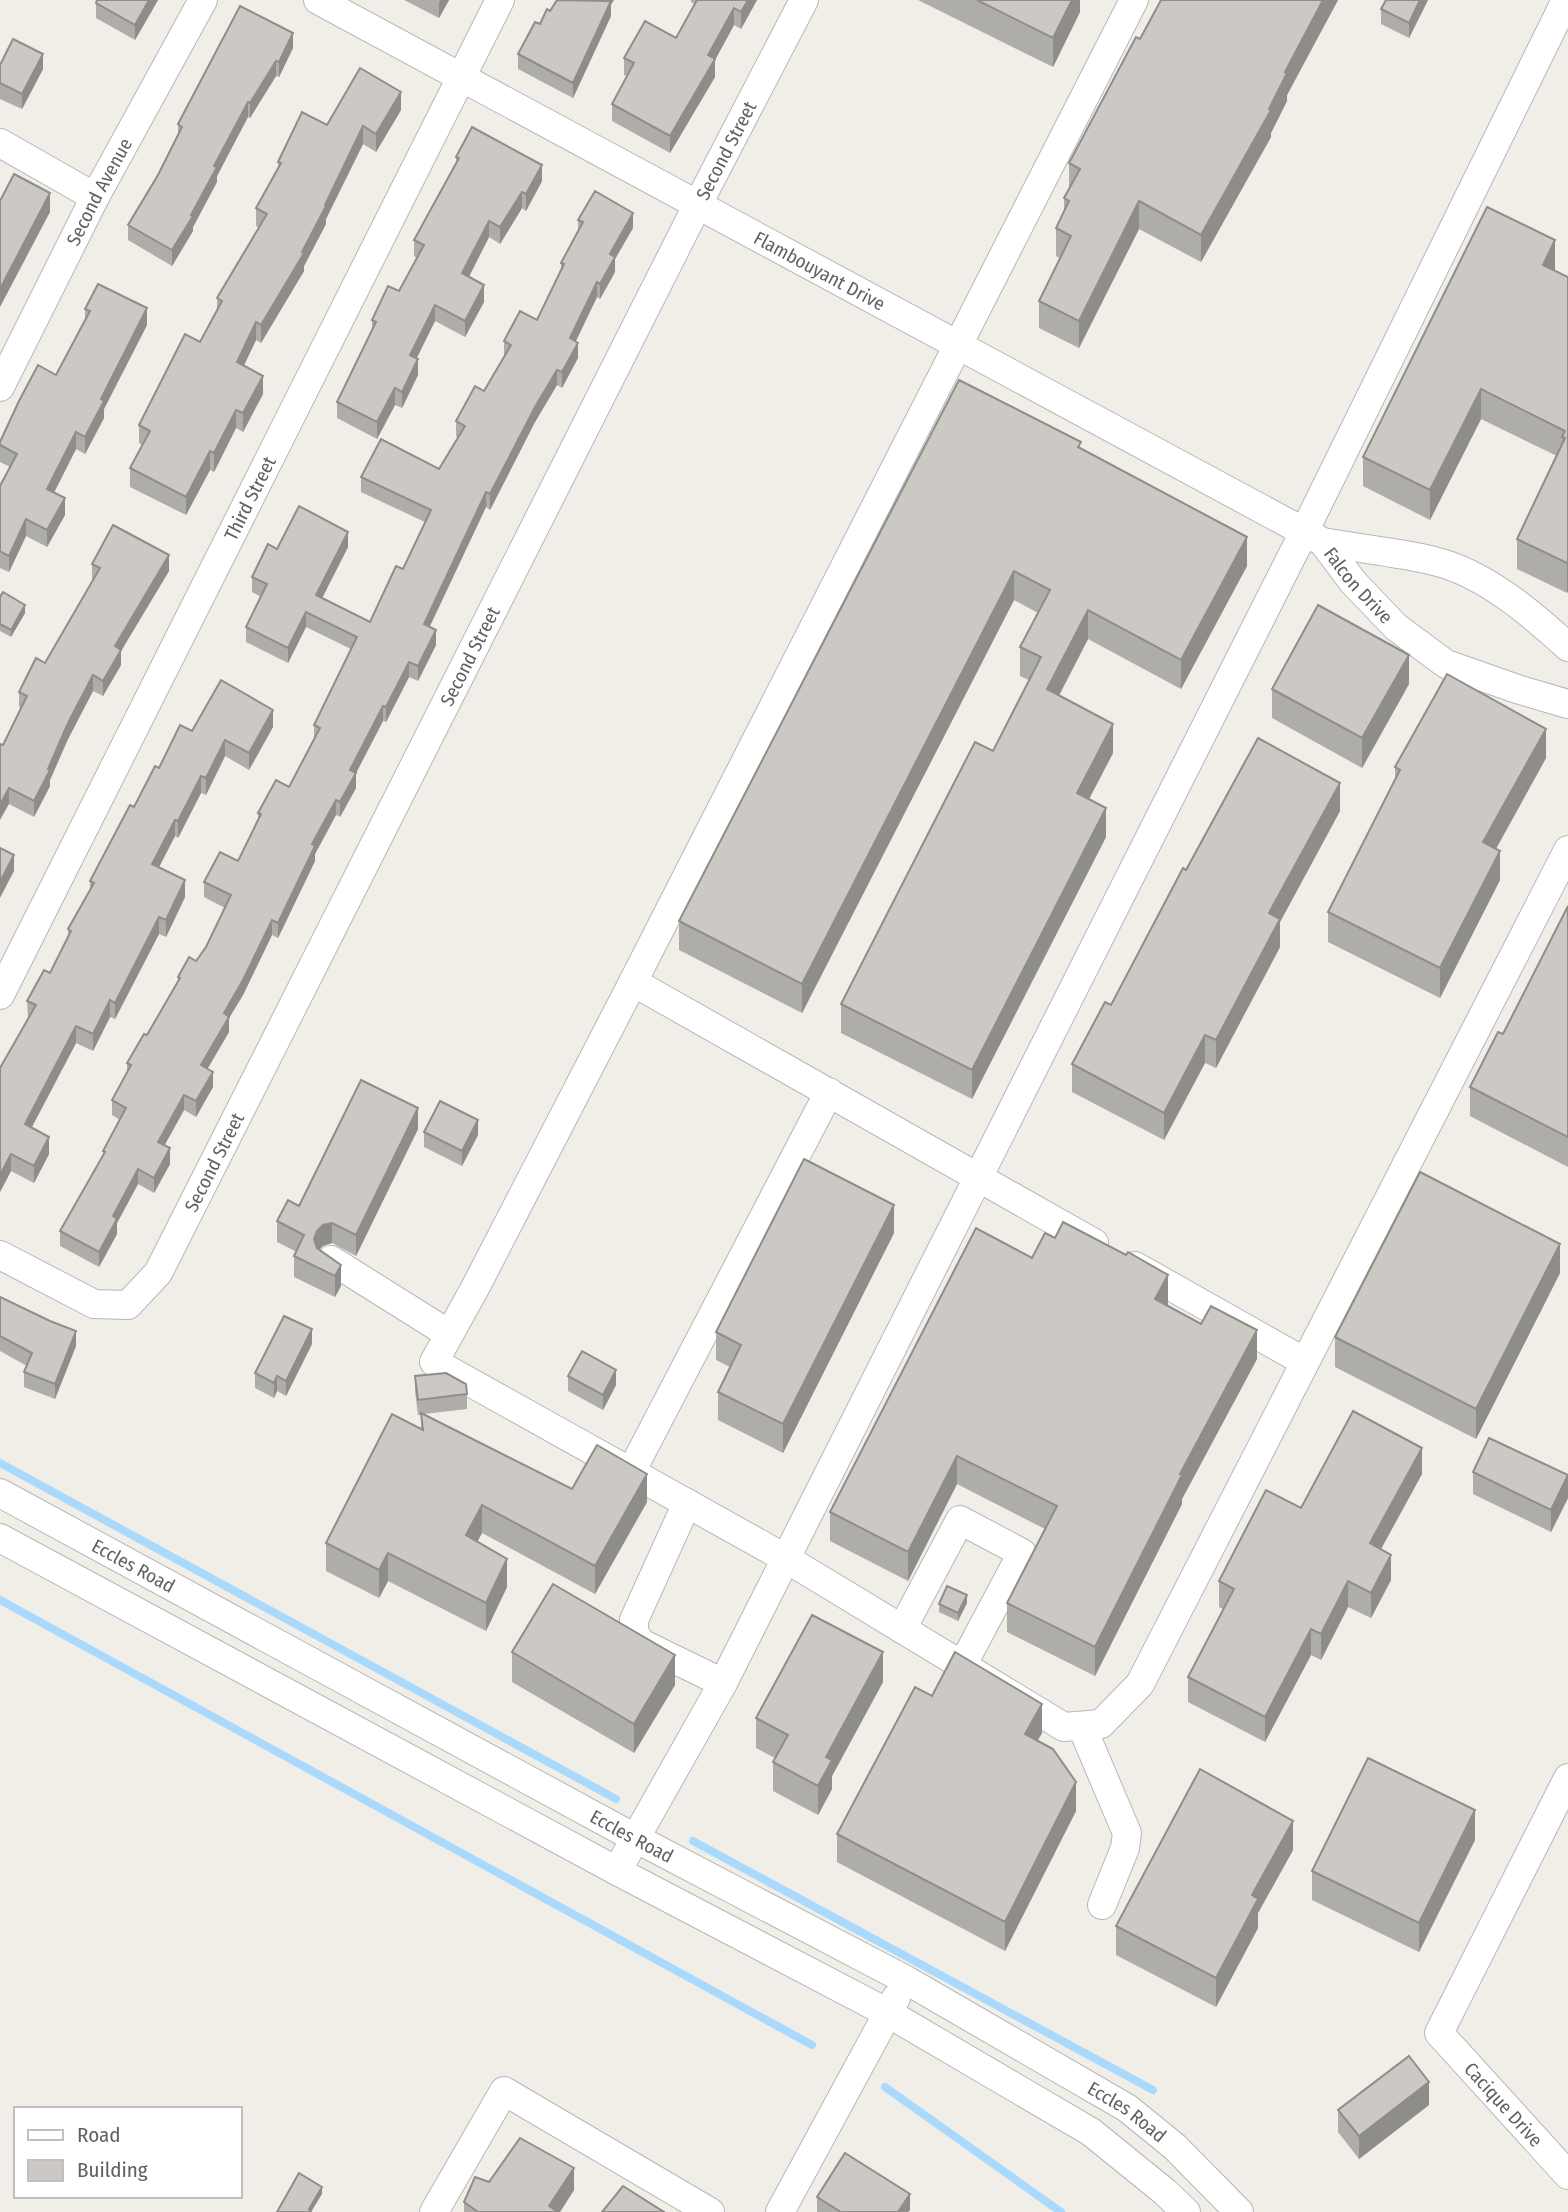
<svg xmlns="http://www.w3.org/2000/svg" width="1568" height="2212" viewBox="0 0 1568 2212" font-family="'Fira Sans Condensed',sans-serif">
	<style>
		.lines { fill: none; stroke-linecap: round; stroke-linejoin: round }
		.stream { stroke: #a9d9fd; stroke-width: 8 }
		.minor-casing { stroke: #b4b7bb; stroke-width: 30 }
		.minor { stroke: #fff; stroke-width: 28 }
		.wall { fill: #afada9 }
		.shaded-wall { fill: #8f8d89 }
		.building { fill: #ccc9c4; stroke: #8f8d89; stroke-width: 2 }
		.labels { text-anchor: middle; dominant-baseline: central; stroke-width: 6; stroke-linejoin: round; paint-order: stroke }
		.street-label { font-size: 19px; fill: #5e6266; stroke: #fff }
	</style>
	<rect width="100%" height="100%" fill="#f0eee7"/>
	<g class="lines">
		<!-- stream -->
		<g class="stream">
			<path d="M0,1463L616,1799"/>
			<path d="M0,1600L812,2045"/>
			<path d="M693,1841L1153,2090"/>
			<path d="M885,2087L1061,2212"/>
		</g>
		<!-- minor casing -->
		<g class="minor-casing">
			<g id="minor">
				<path id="s1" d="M318,0L1323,542C1360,549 1398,552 1434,561C1484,573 1531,613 1568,647"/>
				<path d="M1134,0L633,982L475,1288L434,1362L785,1558L1064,1727L1101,1724L1140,1684L1568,850"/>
				<path d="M0,143L95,197"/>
				<path id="s2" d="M0,387L95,197L203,0"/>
				<path id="s3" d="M1323,542L1353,582L1396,627L1446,664L1517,689L1568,704"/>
				<path d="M633,982L1094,1243"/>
				<path id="s4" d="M0,995L500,0"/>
				<path id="s5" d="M0,1255L94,1304L128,1305L158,1273L698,204L804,0"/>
				<path d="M331,1260L449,1334"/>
				<path d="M1135,1266L1305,1362"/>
				<path d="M631,1472L829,1092"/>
				<path id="s6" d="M0,1493L635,1838L906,1980L1127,2108L1175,2147L1239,2212"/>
				<path d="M687,1503L634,1620V1632L641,1643L723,1683"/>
				<path d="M0,1538L617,1871L888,2013L1091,2132L1165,2192L1186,2212"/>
				<path d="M902,1629L960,1520L1022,1553L963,1664"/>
				<path d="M1082,1727L1127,1833L1125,1848L1102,1905"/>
				<path id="s7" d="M1568,1778L1439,2033L1568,2175"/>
				<path d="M617,1871L723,1683L1304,532L1566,0"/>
				<path d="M434,2212L504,2091L710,2212"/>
				<path d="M780,2212L896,1998"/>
			</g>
		</g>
		<!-- minor -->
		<use href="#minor" class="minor"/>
	</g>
	<!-- wall -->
	<g class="wall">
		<path d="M158,0L135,40L96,18V3Z"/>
		<path d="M404,0H449L439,18Z"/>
		<path d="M691,0H757L741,29L734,25L715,60V77L670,153L612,121V104L627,76L624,75V58L676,38L695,4L691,2Z"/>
		<path d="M918,0H1080V12L1053,67Z"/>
		<path d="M1161,0H1338L1287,95V101L1271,133V137L1201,262L1139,229L1079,348L1039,328V301L1060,258L1056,256V228L1064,211V198L1069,189V163L1140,39Z"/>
		<path d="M1386,0H1428L1409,38L1381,24V9Z"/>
		<path d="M611,5V16L573,98L518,69V54L550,11Z"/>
		<path d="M293,48L279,77L276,76L250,118L248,117L217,176V182L193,227V231L172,266L128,240V225L158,175L178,135V124Z"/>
		<path d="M0,65L43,69L22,109L0,99Z"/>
		<path d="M401,110L376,152L363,144L326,219V224L304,266V271L261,343L256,340L244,365L263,394L243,432L236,428L214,472L210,470L186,515L130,487V468L142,445L139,443V425L200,342L217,310V298L259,228L256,226V208L278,169V162L327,125Z"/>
		<path d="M456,157L542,181L526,211L522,208L500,244L489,237L469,277L484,302L465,337L435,321L417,358L418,375L402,408L395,405L377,439L337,418V402L372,331V320L399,291L417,258L414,256V240L456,164Z"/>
		<path d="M578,220L633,228L615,259V272L600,299L597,297L576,341L578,358L562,388L557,385L535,422L490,510L486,507L429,627L436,645L418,681L409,677L386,722L383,721L356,773V788L340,817L336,815L315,854V861L278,938L272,935L243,995L229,1018V1032L207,1069L213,1087L196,1117L184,1110L164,1146L170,1164L154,1193L138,1184L117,1223V1234L99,1267L60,1246V1231L103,1156V1151L120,1120L112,1115V1100L127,1072V1063L147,1035L178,982V977L196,961L206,947L225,908L204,897V882L238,861L258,820V813L289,787L314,739V725L351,649L306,627L288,663L246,642V627L261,597L252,592V577L277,549L348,547L322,598L370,622L403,569L425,522L361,492V477L439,469L458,438L456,436V421L484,391L505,356H504V341L537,320L561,269V263L578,232Z"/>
		<path d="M1554,270L1568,277V591L1567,593L1517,569V539L1557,456L1481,419L1430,520L1363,486V457Z"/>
		<path d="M85,309L147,325L104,409V418L85,454L76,449L54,493L65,515L47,547L26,536L9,572L0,568V486L10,467L0,462V442L56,375L85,319Z"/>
		<path d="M1081,449L1247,566L1181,689L1088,639L1059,696L1113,753L1089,799L1106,837L972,1099L841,1033V1004L993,751L1029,680L1020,676V647L1038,613L1014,600L802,1013L679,950V921Z"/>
		<path d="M92,564L169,571L121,651V665L103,696L93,691L68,739L50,780V786L34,817L9,804L3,745L21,708L19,707V692L45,663L93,580L92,579Z"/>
		<path d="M0,597L25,613L11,637L0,631Z"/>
		<path d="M1409,684L1362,768L1272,718V689Z"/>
		<path d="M273,727L249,770L225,756L206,795L201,793L178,838L175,836L158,868L185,897L166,937L159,934L115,1019L110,1017L93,1051L76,1043L32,1127L49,1154L34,1183L11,1171L0,1192V1068L28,1018L27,1001L50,973L68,939V929L90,890V881L134,807L159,768L192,731Z"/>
		<path d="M1546,758L1496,849L1500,880L1440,998L1328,942V912L1395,780V767Z"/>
		<path d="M1340,811L1280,922V947L1216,1068L1205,1063L1164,1140L1072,1092V1064L1111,1005Z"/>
		<path d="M1568,906V1167L1470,1116V1087L1503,1034Z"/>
		<path d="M418,1129L356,1256L332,1243L323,1246L319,1249L341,1265V1286L335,1297L294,1277V1256L297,1252L277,1242V1221L299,1206Z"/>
		<path d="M424,1132L478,1135L462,1166L424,1147Z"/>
		<path d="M894,1233L783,1453L718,1420V1392L730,1367L716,1360V1332Z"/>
		<path d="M1032,1258L1168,1304L1167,1306L1257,1359L1182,1499V1504L1095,1676L1007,1632V1603L1045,1529L957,1484L908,1581L830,1541V1512Z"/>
		<path d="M1560,1273L1476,1439L1335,1367V1337Z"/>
		<path d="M0,1297L76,1346L55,1399L24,1387V1372L27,1366L0,1351Z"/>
		<path d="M312,1344L286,1396L277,1391L274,1398L255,1388V1373Z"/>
		<path d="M415,1376L467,1394V1409L424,1414L572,1489L647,1502L595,1594L482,1533L477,1542L507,1587L486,1631L388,1581L379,1598L326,1571V1543L421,1429V1415H418L415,1391Z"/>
		<path d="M568,1376L616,1385L603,1410L568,1391Z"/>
		<path d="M1473,1472L1568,1498L1551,1532L1473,1494Z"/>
		<path d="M1422,1474L1381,1549L1391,1580L1371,1618L1348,1607L1321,1660L1311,1655L1265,1742L1188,1702V1677L1223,1609L1219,1607V1581L1301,1508Z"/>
		<path d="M967,1603L958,1621L939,1612V1604Z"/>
		<path d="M512,1652L675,1685L634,1753L512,1682Z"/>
		<path d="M883,1682L832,1776V1789L818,1815L773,1791V1762L775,1758L756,1748V1718Z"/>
		<path d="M932,1696L1042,1733L1037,1741L1076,1811L1005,1951L837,1862V1834Z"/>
		<path d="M1475,1840L1419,1952L1312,1900V1871Z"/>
		<path d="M1293,1850L1258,1913V1928L1216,2007L1116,1955V1926Z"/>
		<path d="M1429,2105L1359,2159L1338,2132V2110Z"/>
		<path d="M489,2182L574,2190L560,2212H464V2202Z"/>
		<path d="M817,2197L910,2210L908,2212H817Z"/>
	</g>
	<!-- shaded-wall -->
	<g class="shaded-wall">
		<path d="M149,0H158L135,40V25Z"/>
		<path d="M440,0H449L439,18V3Z"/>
		<path d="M607,0H614L611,5V16L573,98V83Z"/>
		<path d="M748,0H757L741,29V12Z"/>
		<path d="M1072,0H1080V12L1053,67V38Z"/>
		<path d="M1323,0H1338L1287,95V101L1271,133V137L1201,262V235L1269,109L1285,72Z"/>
		<path d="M1420,0H1428L1409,38V23Z"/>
		<path d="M734,8V25L715,60V77L670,153V136L708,55Z"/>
		<path d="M293,33V48L279,77V62Z"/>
		<path d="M43,54V69L22,109V94Z"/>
		<path d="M276,61V76L250,118V103Z"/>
		<path d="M401,92V110L376,152V134Z"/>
		<path d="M248,102V117L217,176V182L193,227V231L172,266V250L191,215L214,166Z"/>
		<path d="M363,126V144L326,219V224L304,266V271L261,343V325L302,252Z"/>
		<path d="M542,165V181L526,211V194Z"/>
		<path d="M522,192V208L500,244V227Z"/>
		<path d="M50,193V212L0,307V289Z"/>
		<path d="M1139,201V229L1079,348V321Z"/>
		<path d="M633,213V228L615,259V272L600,299V284L610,254Z"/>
		<path d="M489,221V237L462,290V273Z"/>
		<path d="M1555,240V270L1543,294V265Z"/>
		<path d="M597,282V297L570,353V338Z"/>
		<path d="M484,285V302L465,337V321Z"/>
		<path d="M435,305V321L410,371V355Z"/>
		<path d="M147,308V325L104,409V418L85,454V437L101,399Z"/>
		<path d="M256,322V340L237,380V362Z"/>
		<path d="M578,343V358L562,388V372Z"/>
		<path d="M418,359V375L402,408V392Z"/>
		<path d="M557,370V385L535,422L490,510V494L535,407Z"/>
		<path d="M263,376V394L243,432V413Z"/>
		<path d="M395,388V405L377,439V422Z"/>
		<path d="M1481,389V419L1430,520V490Z"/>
		<path d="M236,410V428L214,472V453Z"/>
		<path d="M76,432V449L47,506V489Z"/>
		<path d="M210,451V470L186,515V497Z"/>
		<path d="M486,492V507L424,639V624Z"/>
		<path d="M65,498V515L47,547V530Z"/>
		<path d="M26,519V536L9,572V556Z"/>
		<path d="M348,532V547L316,610V595Z"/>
		<path d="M1247,537V566L1181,689V660Z"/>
		<path d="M169,555V571L121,651V665L103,696V681L115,646Z"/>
		<path d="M1568,561V591L1567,593V563Z"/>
		<path d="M1014,571V600L802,1013V984Z"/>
		<path d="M25,605V613L11,637V630Z"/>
		<path d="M1088,610V639L1047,718V689Z"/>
		<path d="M306,612V627L288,663V648Z"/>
		<path d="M436,630V645L418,681V666Z"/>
		<path d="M1409,655V684L1362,768V738Z"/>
		<path d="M409,662V677L386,722V707Z"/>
		<path d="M93,675V691L68,739L50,780V786L34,817V801L68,723Z"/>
		<path d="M383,706V721L356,773V788L340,817V802L350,770Z"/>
		<path d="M273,710V727L249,770V753Z"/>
		<path d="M1113,724V753L1077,822V793Z"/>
		<path d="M1546,729V758L1483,872V842Z"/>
		<path d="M225,740V756L206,795V778Z"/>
		<path d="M201,776V793L178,838V821Z"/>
		<path d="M1340,783V811L1280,922V947L1216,1068V1040L1269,913Z"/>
		<path d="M9,788V804L0,820V805Z"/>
		<path d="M336,800V815L315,854V861L278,938V923L312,844Z"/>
		<path d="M1106,808V837L972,1099V1070Z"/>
		<path d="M175,820V836L152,881V864Z"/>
		<path d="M1500,851V880L1440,998V968Z"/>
		<path d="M14,855V871L0,898V882Z"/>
		<path d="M185,880V897L166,937V920Z"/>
		<path d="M159,917V934L115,1019V1003Z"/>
		<path d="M272,920V935L243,995L229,1018V1032L201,1080V1065L224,1013Z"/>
		<path d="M110,1000V1017L93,1051V1034Z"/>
		<path d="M76,1026V1043L25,1140V1124Z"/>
		<path d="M1205,1035V1063L1164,1140V1113Z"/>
		<path d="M213,1072V1087L196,1117V1101Z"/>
		<path d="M184,1095V1110L158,1157V1142Z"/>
		<path d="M418,1108V1129L356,1256V1235Z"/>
		<path d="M478,1120V1135L462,1166V1151Z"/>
		<path d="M49,1137V1154L34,1183V1166Z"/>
		<path d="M170,1148V1164L154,1193V1178Z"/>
		<path d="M11,1154V1171L0,1192V1175Z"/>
		<path d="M138,1169V1184L117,1223V1234L99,1267V1252L113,1216Z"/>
		<path d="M894,1205V1233L783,1453V1424Z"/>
		<path d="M332,1223V1243L323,1246L317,1252L314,1239L317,1231L323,1225Z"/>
		<path d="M1560,1244V1273L1476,1439V1409Z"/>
		<path d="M341,1265V1286L335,1297V1276Z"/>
		<path d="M1168,1275V1304L1155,1328V1299Z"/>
		<path d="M312,1329V1344L286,1396V1381Z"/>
		<path d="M1257,1330V1359L1182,1499V1504L1095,1676V1647L1180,1474Z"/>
		<path d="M76,1331V1346L55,1399V1384Z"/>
		<path d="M616,1370V1385L603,1410V1395Z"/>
		<path d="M277,1376V1391L274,1398V1383Z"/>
		<path d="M1422,1448V1474L1370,1569V1543Z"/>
		<path d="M957,1456V1484L908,1581V1552Z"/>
		<path d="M647,1474V1502L595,1594V1566Z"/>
		<path d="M1568,1475V1498L1551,1532V1510Z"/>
		<path d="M482,1505V1533L466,1563V1535Z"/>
		<path d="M388,1553V1581L379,1598V1570Z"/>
		<path d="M1391,1555V1580L1371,1618V1593Z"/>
		<path d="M507,1559V1587L486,1631V1603Z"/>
		<path d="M1348,1581V1607L1321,1660V1634Z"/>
		<path d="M967,1595V1603L958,1621V1613Z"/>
		<path d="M1311,1629V1655L1265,1742V1717Z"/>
		<path d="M883,1652V1682L832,1776V1789L818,1815V1786L826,1757Z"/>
		<path d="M675,1655V1685L634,1753V1724Z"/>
		<path d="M1042,1704V1733L1025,1762V1734Z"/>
		<path d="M1076,1782V1811L1005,1951V1922Z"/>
		<path d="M1475,1810V1840L1419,1952V1923Z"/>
		<path d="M1293,1821V1850L1258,1913V1928L1216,2007V1978L1252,1895Z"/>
		<path d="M1429,2082V2105L1359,2159V2136Z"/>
		<path d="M574,2168V2190L560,2212H549V2206Z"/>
		<path d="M322,2187V2194L311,2212H309V2209Z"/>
		<path d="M910,2194V2210L908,2212H898Z"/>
	</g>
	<!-- building -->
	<g class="building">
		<path d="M97,0H149L135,25L96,3Z"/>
		<path d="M557,0L611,1L573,83L518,54L535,22L540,24L547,9L550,11Z"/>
		<path d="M697,0H748L741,12L734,8L708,55L715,59L670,136L612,104L634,63L624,58L645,21L676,38Z"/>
		<path d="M977,0H1072L1053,38Z"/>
		<path d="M1161,0H1323L1285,72L1287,73L1269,109L1271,110L1201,235L1139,201L1079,321L1039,301L1071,236L1056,228L1069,201L1064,198L1080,169L1069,163L1136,37L1140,39Z"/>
		<path d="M1386,0H1420L1409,23L1381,9Z"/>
		<path d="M240,6L293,33L279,62L276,61L250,103L248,102L214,166L217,167L191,215L193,216L172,250L128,225L158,175L182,127L178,124Z"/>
		<path d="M13,39L43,54L22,94L0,83V65Z"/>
		<path d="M360,68L401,92L376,134L363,126L325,205L326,206L302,252L304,253L261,325L256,322L237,362L263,376L243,413L236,410L214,453L210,451L186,497L130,468L150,431L139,425L185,334L200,342L222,301L217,298L267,214L256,208L281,163L278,162L302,112L327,125Z"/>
		<path d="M472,127L542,165L526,194L522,192L500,227L489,221L462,273L484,285L465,321L435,305L410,355L418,359L402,392L395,388L377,422L337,402L376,322L372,320L388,286L399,291L424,245L414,240L459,158L456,157Z"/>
		<path d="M14,174L50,193L0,289V201Z"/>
		<path d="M595,191L633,213L610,254L615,257L600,284L597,282L570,338L578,343L562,372L557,370L535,407L490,494L486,492L424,624L436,630L418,666L409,662L386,707L383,706L350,770L356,773L340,802L336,800L312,844L315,846L278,923L272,920L243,980L224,1013L229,1017L201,1065L213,1072L196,1101L184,1095L158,1142L170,1148L154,1178L138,1169L113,1216L117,1219L99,1252L60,1231L105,1152L103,1151L126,1108L112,1100L131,1065L127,1063L144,1034L147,1035L180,978L178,977L189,957L196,961L206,947L231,895L204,882L220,852L238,861L261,814L258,813L276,780L289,787L320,728L314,725L357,637L306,612L288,648L246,627L267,584L252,577L268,544L277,549L299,506L348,532L316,595L370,622L396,566L403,569L431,510L361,477L381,439L439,469L465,426L456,421L475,386L484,391L511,345L504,341L520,311L537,320L564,264L561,263L583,222L578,220Z"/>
		<path d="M1487,207L1555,240L1543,265L1568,277V561L1567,563L1517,539L1565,438L1562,437L1565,431L1481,389L1430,490L1363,457Z"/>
		<path d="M98,284L147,308L101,399L104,401L85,437L76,432L47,489L65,498L47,530L26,519L9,556L0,551V486L17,454L0,445V442L19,401L38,365L56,375L90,311L85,309Z"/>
		<path d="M959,380L1081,442L1078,447L1247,537L1181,660L1088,610L1047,689L1113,724L1077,793L1106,808L972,1070L841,1004L975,742L993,751L1041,657L1020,647L1050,590L1014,571L802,984L679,921Z"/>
		<path d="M113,525L169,555L115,646L121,650L103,681L93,675L68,723L48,769L50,770L34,801L9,788L0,805V744L3,745L27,696L19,692L36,658L45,663L100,568L92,564Z"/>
		<path d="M3,592L25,605L11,630L0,624V597Z"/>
		<path d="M1318,605L1409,655L1362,738L1272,689Z"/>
		<path d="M1447,674L1546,729L1483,842L1500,851L1440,968L1328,912L1400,770L1395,767Z"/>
		<path d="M221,680L273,710L249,753L225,740L206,778L201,776L178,821L175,820L152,864L185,880L166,920L159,917L115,1003L110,1000L93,1034L76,1026L25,1124L49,1137L34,1166L11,1154L0,1175V1068L36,1005L27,1001L44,970L50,973L71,931L68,929L94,883L90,881L130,805L134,807L155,766L159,768L180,725L192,731Z"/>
		<path d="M1258,738L1340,783L1269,913L1280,919L1216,1040L1205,1035L1164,1113L1072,1064L1105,1002L1111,1005L1183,868L1186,870Z"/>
		<path d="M0,848L14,855L0,882Z"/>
		<path d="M1568,906V1137L1470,1087L1498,1032L1503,1034Z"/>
		<path d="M361,1080L418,1108L356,1235L332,1223L323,1225L317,1231L314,1239L317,1248L341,1265L335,1276L294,1256L304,1235L277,1221L288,1200L299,1206Z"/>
		<path d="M440,1101L478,1120L462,1151L424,1132Z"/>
		<path d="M804,1159L894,1205L783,1424L718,1392L741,1345L716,1332Z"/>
		<path d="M1420,1172L1560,1244L1476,1409L1335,1337Z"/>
		<path d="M1063,1222L1126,1255L1128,1252L1168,1275L1155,1299L1201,1324L1211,1306L1257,1330L1180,1474L1182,1475L1095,1647L1007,1603L1057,1506L957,1456L908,1552L830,1512L976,1228L1032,1258L1045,1233L1055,1238Z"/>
		<path d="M0,1297L50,1321L76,1331L55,1384L24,1372L32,1353L0,1336Z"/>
		<path d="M284,1316L312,1329L286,1381L277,1376L274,1383L255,1373Z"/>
		<path d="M582,1351L616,1370L603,1395L568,1376Z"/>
		<path d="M446,1373L466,1384L467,1394L418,1400L415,1376Z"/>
		<path d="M1353,1411L1422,1448L1370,1543L1391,1555L1371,1593L1348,1581L1321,1634L1311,1629L1265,1717L1188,1677L1234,1589L1219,1581L1266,1490L1301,1508Z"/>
		<path d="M421,1413L572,1489L597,1445L647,1474L595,1566L482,1505L466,1535L507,1559L486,1603L388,1553L379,1570L326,1543L392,1414L423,1430Z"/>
		<path d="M1489,1438L1568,1475L1551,1510L1473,1472Z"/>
		<path d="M553,1584L675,1655L634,1724L512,1652Z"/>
		<path d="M947,1586L967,1595L958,1613L939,1604Z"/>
		<path d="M812,1615L883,1652L826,1757L832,1760L818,1786L773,1762L788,1735L756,1718Z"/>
		<path d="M955,1652L1042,1704L1025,1734L1053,1749L1076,1782L1005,1922L837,1834L915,1687L932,1696Z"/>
		<path d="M1368,1758L1475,1810L1419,1923L1312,1871Z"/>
		<path d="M1200,1769L1293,1821L1252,1895L1258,1899L1216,1978L1116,1926Z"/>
		<path d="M1409,2056L1429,2082L1359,2136L1338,2110Z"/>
		<path d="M520,2138L574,2168L549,2206L558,2212H478L464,2202L475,2177L489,2182Z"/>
		<path d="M845,2153L910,2194L898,2212H841L817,2197Z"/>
		<path d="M299,2173L322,2187L309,2209L311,2211L310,2212H277Z"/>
		<path d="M623,2186L664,2212H602Z"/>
	</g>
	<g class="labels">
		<!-- street labels -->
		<g class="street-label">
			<text stroke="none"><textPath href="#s5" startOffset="1442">Second Street</textPath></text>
			<text stroke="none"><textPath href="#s2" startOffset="219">Second Avenue</textPath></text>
			<text stroke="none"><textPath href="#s1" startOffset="570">Flambouyant Drive</textPath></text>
			<text stroke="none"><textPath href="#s4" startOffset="556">Third Street</textPath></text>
			<text stroke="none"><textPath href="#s3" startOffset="56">Falcon Drive</textPath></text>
			<text stroke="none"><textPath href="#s5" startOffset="875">Second Street</textPath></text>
			<text stroke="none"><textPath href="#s5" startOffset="308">Second Street</textPath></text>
			<text stroke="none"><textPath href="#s6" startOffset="152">Eccles Road</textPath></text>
			<text stroke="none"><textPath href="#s6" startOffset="719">Eccles Road</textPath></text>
			<text stroke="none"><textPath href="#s7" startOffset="382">Cacique Drive</textPath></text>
			<text stroke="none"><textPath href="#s6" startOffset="1286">Eccles Road</textPath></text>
		</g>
	</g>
	<!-- legend -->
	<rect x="14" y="2107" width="228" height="91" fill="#ffffff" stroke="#bfc0c2" stroke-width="2"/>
	<rect x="28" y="2130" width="35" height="10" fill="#ffffff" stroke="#bfc0c2" stroke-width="2"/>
	<text x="77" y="2142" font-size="21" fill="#5e6266">Road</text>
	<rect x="28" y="2160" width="35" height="21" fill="#ccc9c4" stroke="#bfc0c2" stroke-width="2"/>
	<text x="77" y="2177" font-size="21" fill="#5e6266">Building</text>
</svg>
